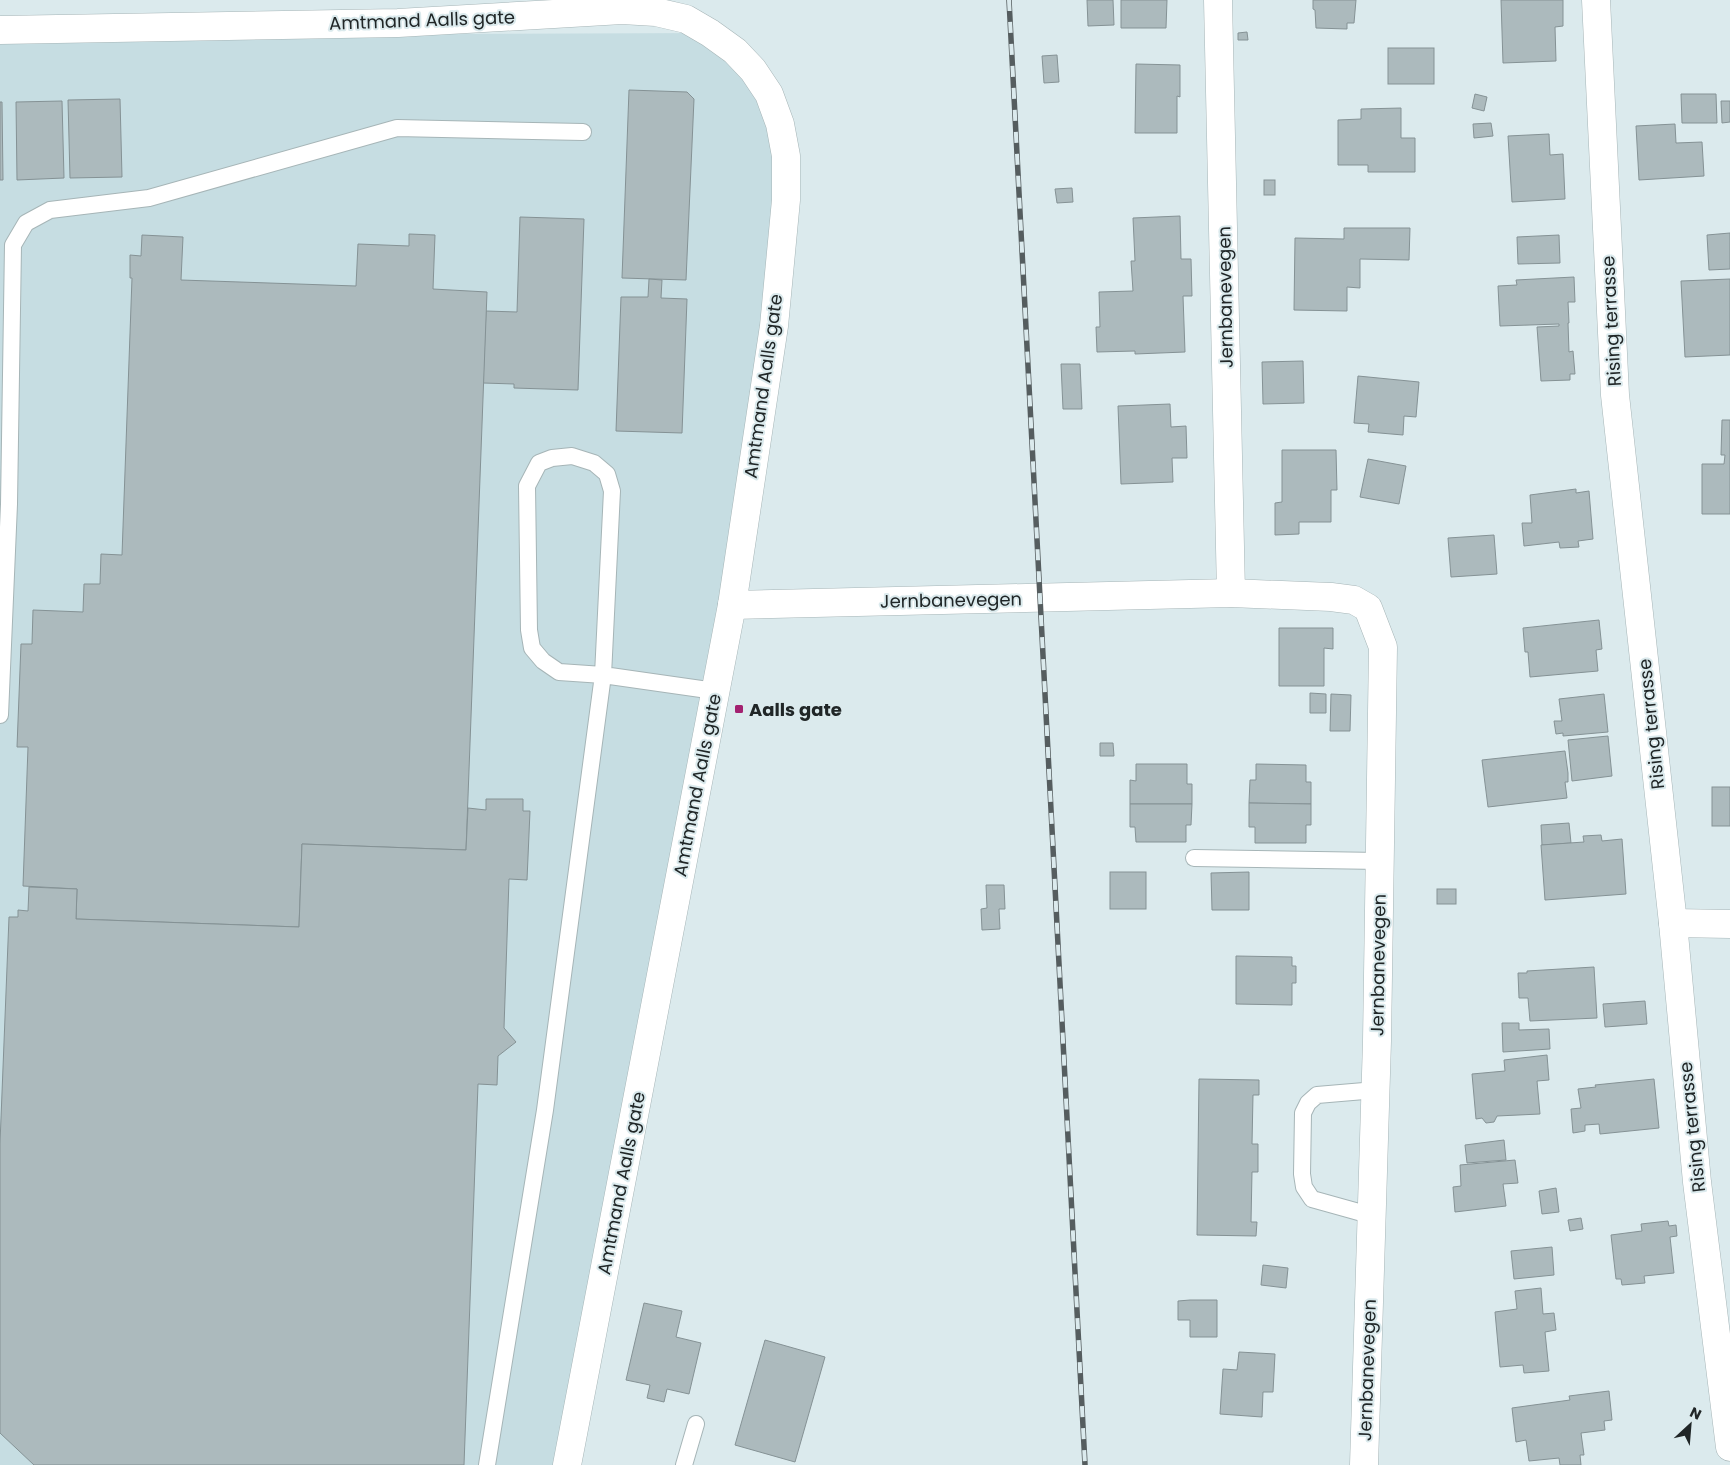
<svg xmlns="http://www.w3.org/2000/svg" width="1730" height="1465" viewBox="0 0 1730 1465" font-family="Poppins,sans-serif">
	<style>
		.built { fill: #c6dde2 }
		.building { fill: #acbabd; stroke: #859295 }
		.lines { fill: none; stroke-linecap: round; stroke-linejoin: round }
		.lane-casing { stroke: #a6b5b7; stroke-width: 18 }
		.street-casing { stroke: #a6b5b7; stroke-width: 29 }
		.secondary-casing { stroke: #a6b5b7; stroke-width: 29 }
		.lane { stroke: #fff; stroke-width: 16 }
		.street { stroke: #fff; stroke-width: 28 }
		.secondary { stroke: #fff; stroke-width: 28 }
		.rail-casing { stroke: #555d5f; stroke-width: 5.5 }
		.rail { stroke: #dbeaed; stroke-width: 4; stroke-dasharray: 11; stroke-linecap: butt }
		.poi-dot { fill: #a32170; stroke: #dbeaed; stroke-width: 2 }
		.labels { text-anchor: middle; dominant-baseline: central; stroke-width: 4; stroke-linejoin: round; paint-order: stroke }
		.street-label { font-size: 18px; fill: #202627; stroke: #dbeaed }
		.poi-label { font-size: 18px; font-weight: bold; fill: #202627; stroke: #dbeaed; text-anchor: start }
	</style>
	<rect width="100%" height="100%" fill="#dbeaed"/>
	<!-- built -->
	<path class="built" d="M710,33L780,124L732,605L567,1465H0V36Z"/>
	<!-- building -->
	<g class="building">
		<path d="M1087,0H1113L1114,25L1088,26Z"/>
		<path d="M1121,0H1167L1166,28H1121Z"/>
		<path d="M1313,0H1356L1354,23H1347V29L1316,28L1315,10L1313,9Z"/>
		<path d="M1501,0H1563V26L1555,27L1556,61L1503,63Z"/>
		<path d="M1247,32L1248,40H1238V33Z"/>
		<rect x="1388" y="48" width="46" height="36"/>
		<path d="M1057,55L1059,82L1044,83L1042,56Z"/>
		<path d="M1136,64L1180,65V97L1177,96V133H1135Z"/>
		<path d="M629,90L687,92L694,99L686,280L622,278Z"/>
		<path d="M1475,94L1487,97L1484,111L1472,108Z"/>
		<path d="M1681,94H1716L1717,123H1682Z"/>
		<path d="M120,99L122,177L70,178L68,100Z"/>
		<path d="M62,101L64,178L17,180L16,102Z"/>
		<path d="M1721,101H1730V122L1722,123Z"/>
		<path d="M0,102H2L3,180H0Z"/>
		<path d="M1401,108V138H1415V172H1368V165H1338V120L1361,119V109Z"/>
		<path d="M1491,123L1493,136L1474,138L1473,124Z"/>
		<path d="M1675,124L1676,143L1702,142L1704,176L1639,180L1636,126Z"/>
		<path d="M1549,134L1550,155L1563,154L1565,199L1512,202L1508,136Z"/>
		<rect x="1264" y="180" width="11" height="15"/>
		<path d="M1072,188L1073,202L1057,203L1055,189Z"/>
		<path d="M1180,216L1181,259H1191L1192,296H1183L1185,352L1135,354V351L1097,352L1096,327H1100L1099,292L1133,291L1131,261H1135L1133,218Z"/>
		<path d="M520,217L584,219L578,390L514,388V384L483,383L486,311L517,312Z"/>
		<path d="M1344,228H1410L1409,260L1360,259V288L1347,287V311L1294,310L1295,238L1344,239Z"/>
		<path d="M1730,233V269L1709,270L1707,235Z"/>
		<path d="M409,234L435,235L433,289L487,292L466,850L302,844L299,927L76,919L77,889L23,886L28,747H17L21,644H32L33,610L83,612L84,584H100L101,554L122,555L132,278H130V255L141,256L142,235L183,237L181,280L356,286L358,244L409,246Z"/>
		<path d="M1559,235L1560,263L1518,264L1517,237Z"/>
		<path d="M1574,277L1575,302H1568L1569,323H1568L1569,352L1573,351L1575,374H1570V380L1541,381L1537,327L1559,326V324L1500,326L1498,286L1517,285L1516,280Z"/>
		<path d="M649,279L662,280L661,298L687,299L682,433L616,431L621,297H648Z"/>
		<path d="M1730,279V355L1685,357L1681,281Z"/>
		<path d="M1303,361L1304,403L1263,404L1262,362Z"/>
		<path d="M1061,364H1080L1082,409H1063Z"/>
		<path d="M1358,376L1419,382L1416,417L1404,416L1403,435L1368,432L1369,424L1354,423Z"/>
		<path d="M1170,404L1171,427L1186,426L1187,458H1172L1173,482L1121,484L1118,406Z"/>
		<path d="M1722,420H1730V514H1702V464H1724L1725,455H1721Z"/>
		<path d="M1282,450H1336L1337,490H1331V522H1299V534L1275,535V503L1282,502Z"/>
		<path d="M1368,459L1406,466L1399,504L1360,497Z"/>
		<path d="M1576,489V493L1589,491L1593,539L1578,541L1579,547L1560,548L1559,542L1524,546L1522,523H1532L1530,495Z"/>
		<path d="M1494,535L1497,574L1451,577L1448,538Z"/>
		<path d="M1599,620L1602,649L1596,650L1598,671L1530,677L1528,652H1525L1523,628Z"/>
		<path d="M1279,628H1333V649L1324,648V686H1279Z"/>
		<path d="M1310,693L1326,694V713H1310Z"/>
		<path d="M1331,694L1351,695L1350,731H1330Z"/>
		<path d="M1604,694L1608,732L1563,736V733L1556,734L1554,721H1562L1559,699Z"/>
		<path d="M1608,736L1612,776L1572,781L1568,740Z"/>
		<path d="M1100,743H1113L1114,756H1100Z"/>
		<path d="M1565,751L1568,773V782H1565L1567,798L1488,807L1482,760Z"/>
		<path d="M1136,764H1187V784H1192V804H1130V780L1136,781Z"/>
		<path d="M1256,764L1306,765V782H1311V804L1249,803L1250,780H1256Z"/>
		<rect x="1712" y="787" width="18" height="39"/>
		<path d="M486,799H523V811H530L527,880L509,879L504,1028L516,1042L498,1056L497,1085L478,1084L464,1465H34L0,1433V1143L9,917H18V910L28,911L29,887L77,889L76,919L299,927L302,844L466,850L468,808L486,810Z"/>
		<path d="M1249,803L1311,804V825H1306V843H1255V827H1249Z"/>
		<path d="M1130,804H1192L1191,825H1186V842H1136L1135,827H1130Z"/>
		<path d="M1569,823L1571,843L1542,845L1541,825Z"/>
		<path d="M1601,835L1602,841L1622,839L1626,894L1545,900L1541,845L1584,842L1583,836Z"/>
		<rect x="1110" y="872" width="36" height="37"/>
		<path d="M1249,872V910H1212L1211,873Z"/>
		<path d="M986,885H1004L1005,909H999L1000,929L982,930L981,909L987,908Z"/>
		<rect x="1437" y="889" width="19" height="15"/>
		<path d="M1236,956L1292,957V966H1296V983H1292V1005L1236,1004Z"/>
		<path d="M1594,967L1597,1018L1530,1021L1528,998H1519L1518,973H1527V971Z"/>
		<path d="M1645,1001L1647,1024L1605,1027L1603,1004Z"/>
		<path d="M1502,1023H1519V1030L1549,1029L1550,1049L1503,1052Z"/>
		<path d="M1547,1055L1549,1080L1537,1081L1540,1114L1497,1116L1494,1122L1486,1123L1482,1118L1476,1119L1472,1074L1505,1071L1504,1060Z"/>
		<path d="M1199,1079L1259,1080V1095H1253L1252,1144H1258V1172H1252L1251,1222H1257L1256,1236L1197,1235Z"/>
		<path d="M1654,1079L1659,1128L1600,1134L1599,1124L1585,1125V1131L1573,1133L1571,1109L1581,1108L1578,1089L1596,1087L1595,1085Z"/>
		<path d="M1504,1140L1506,1160L1467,1163L1465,1145Z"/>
		<path d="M1515,1160L1518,1183L1503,1184L1506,1206L1455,1212L1453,1187L1461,1186L1460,1165Z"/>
		<path d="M1556,1188L1559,1212L1542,1214L1539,1191Z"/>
		<path d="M1581,1218L1583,1229L1570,1231L1568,1220Z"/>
		<path d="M1668,1221L1669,1226L1676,1225L1677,1236L1670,1237L1674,1273L1644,1276L1645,1283L1622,1285L1621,1279H1616L1611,1235L1642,1231L1641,1224Z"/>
		<path d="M1552,1247L1554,1275L1514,1279L1511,1251Z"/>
		<path d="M1263,1265L1288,1268L1286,1288L1261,1285Z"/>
		<path d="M1541,1288L1543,1314L1554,1313L1556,1330L1545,1332L1549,1371L1524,1373L1523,1365L1500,1367L1495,1312L1517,1309L1515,1291Z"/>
		<path d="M1190,1300H1217V1337H1190V1320H1178V1301Z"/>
		<path d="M644,1303L682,1311L676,1337L701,1343L689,1394L667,1389L664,1402L647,1398L650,1385L626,1380Z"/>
		<path d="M765,1340L825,1357L795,1462L735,1445Z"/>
		<path d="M1239,1352L1275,1354L1273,1392H1263L1262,1417L1220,1414L1223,1369L1237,1370Z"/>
		<path d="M1609,1391L1612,1420L1604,1421L1605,1430L1581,1433L1584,1455H1580L1581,1465H1560L1559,1458L1529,1461L1526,1440L1516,1442L1512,1408L1570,1400L1569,1396Z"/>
	</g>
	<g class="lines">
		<!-- lane casing -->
		<g class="lane-casing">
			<g id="lane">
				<path d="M0,715L9,504L13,245L26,223L50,210L149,198L397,128L583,132"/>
				<path d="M1194,858L1380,861"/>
				<path d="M1373,1216L1312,1199L1304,1187L1302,1174L1303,1113L1308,1103L1317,1095L1376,1090"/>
				<path d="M487,1465L545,1110L603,675L612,491L607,474L594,463L572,456L552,458L539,463L527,486L529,630L532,648L543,661L559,672L603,675L715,691"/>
				<path d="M684,1465L696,1424"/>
			</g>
		</g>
		<!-- street casing -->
		<g class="street-casing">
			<g id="street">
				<path d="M1218,0L1231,593"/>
				<path d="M1596,0L1615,395L1673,923L1697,1182L1730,1447"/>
				<path d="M732,605L1231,593L1331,597L1354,600L1368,608L1383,647L1377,1041L1364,1465"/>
				<path d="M1673,923L1730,924"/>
			</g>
		</g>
		<!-- secondary casing -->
		<g class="secondary-casing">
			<path id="secondary" d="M0,30L398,23L622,10L656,12L686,19L710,33L735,51L753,70L769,94L780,124L786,156V200L774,326L732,605L567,1465"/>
		</g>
		<!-- lane -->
		<use href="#lane" class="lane"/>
		<!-- street -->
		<use href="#street" class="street"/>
		<!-- secondary -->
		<use href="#secondary" class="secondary"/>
		<!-- rail casing -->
		<g class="rail-casing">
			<path id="rail" d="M1009,0L1085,1465"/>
		</g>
		<!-- rail -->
		<use href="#rail" class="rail"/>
	</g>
	<!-- markers -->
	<rect class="poi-dot" x="734" y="704" width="10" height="10" rx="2.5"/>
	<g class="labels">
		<!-- street labels -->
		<g class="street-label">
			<text transform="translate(422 20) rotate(-2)">Amtmand Aalls gate</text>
			<text transform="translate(1225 297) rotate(-91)">Jernbanevegen</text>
			<text transform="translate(1611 321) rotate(-93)">Rising terrasse</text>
			<text transform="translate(763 386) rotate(-82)">Amtmand Aalls gate</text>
			<text transform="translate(951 600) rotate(-1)">Jernbanevegen</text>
			<text transform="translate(1651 724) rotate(-96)">Rising terrasse</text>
			<text transform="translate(697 785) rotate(-79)">Amtmand Aalls gate</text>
			<text transform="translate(1378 965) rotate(-89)">Jernbanevegen</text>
			<text transform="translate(1692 1127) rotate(-96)">Rising terrasse</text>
			<text transform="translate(621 1183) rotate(-79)">Amtmand Aalls gate</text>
			<text transform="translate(1367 1370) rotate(-88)">Jernbanevegen</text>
		</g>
		<!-- poi labels -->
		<g class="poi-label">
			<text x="749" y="709">Aalls gate</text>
		</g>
	</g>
	<!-- north arrow -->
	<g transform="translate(1690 1425) rotate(26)" stroke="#dbeaed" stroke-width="4" paint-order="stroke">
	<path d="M0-4L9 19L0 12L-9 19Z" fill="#202627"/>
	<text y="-8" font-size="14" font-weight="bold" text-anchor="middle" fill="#202627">N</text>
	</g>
</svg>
